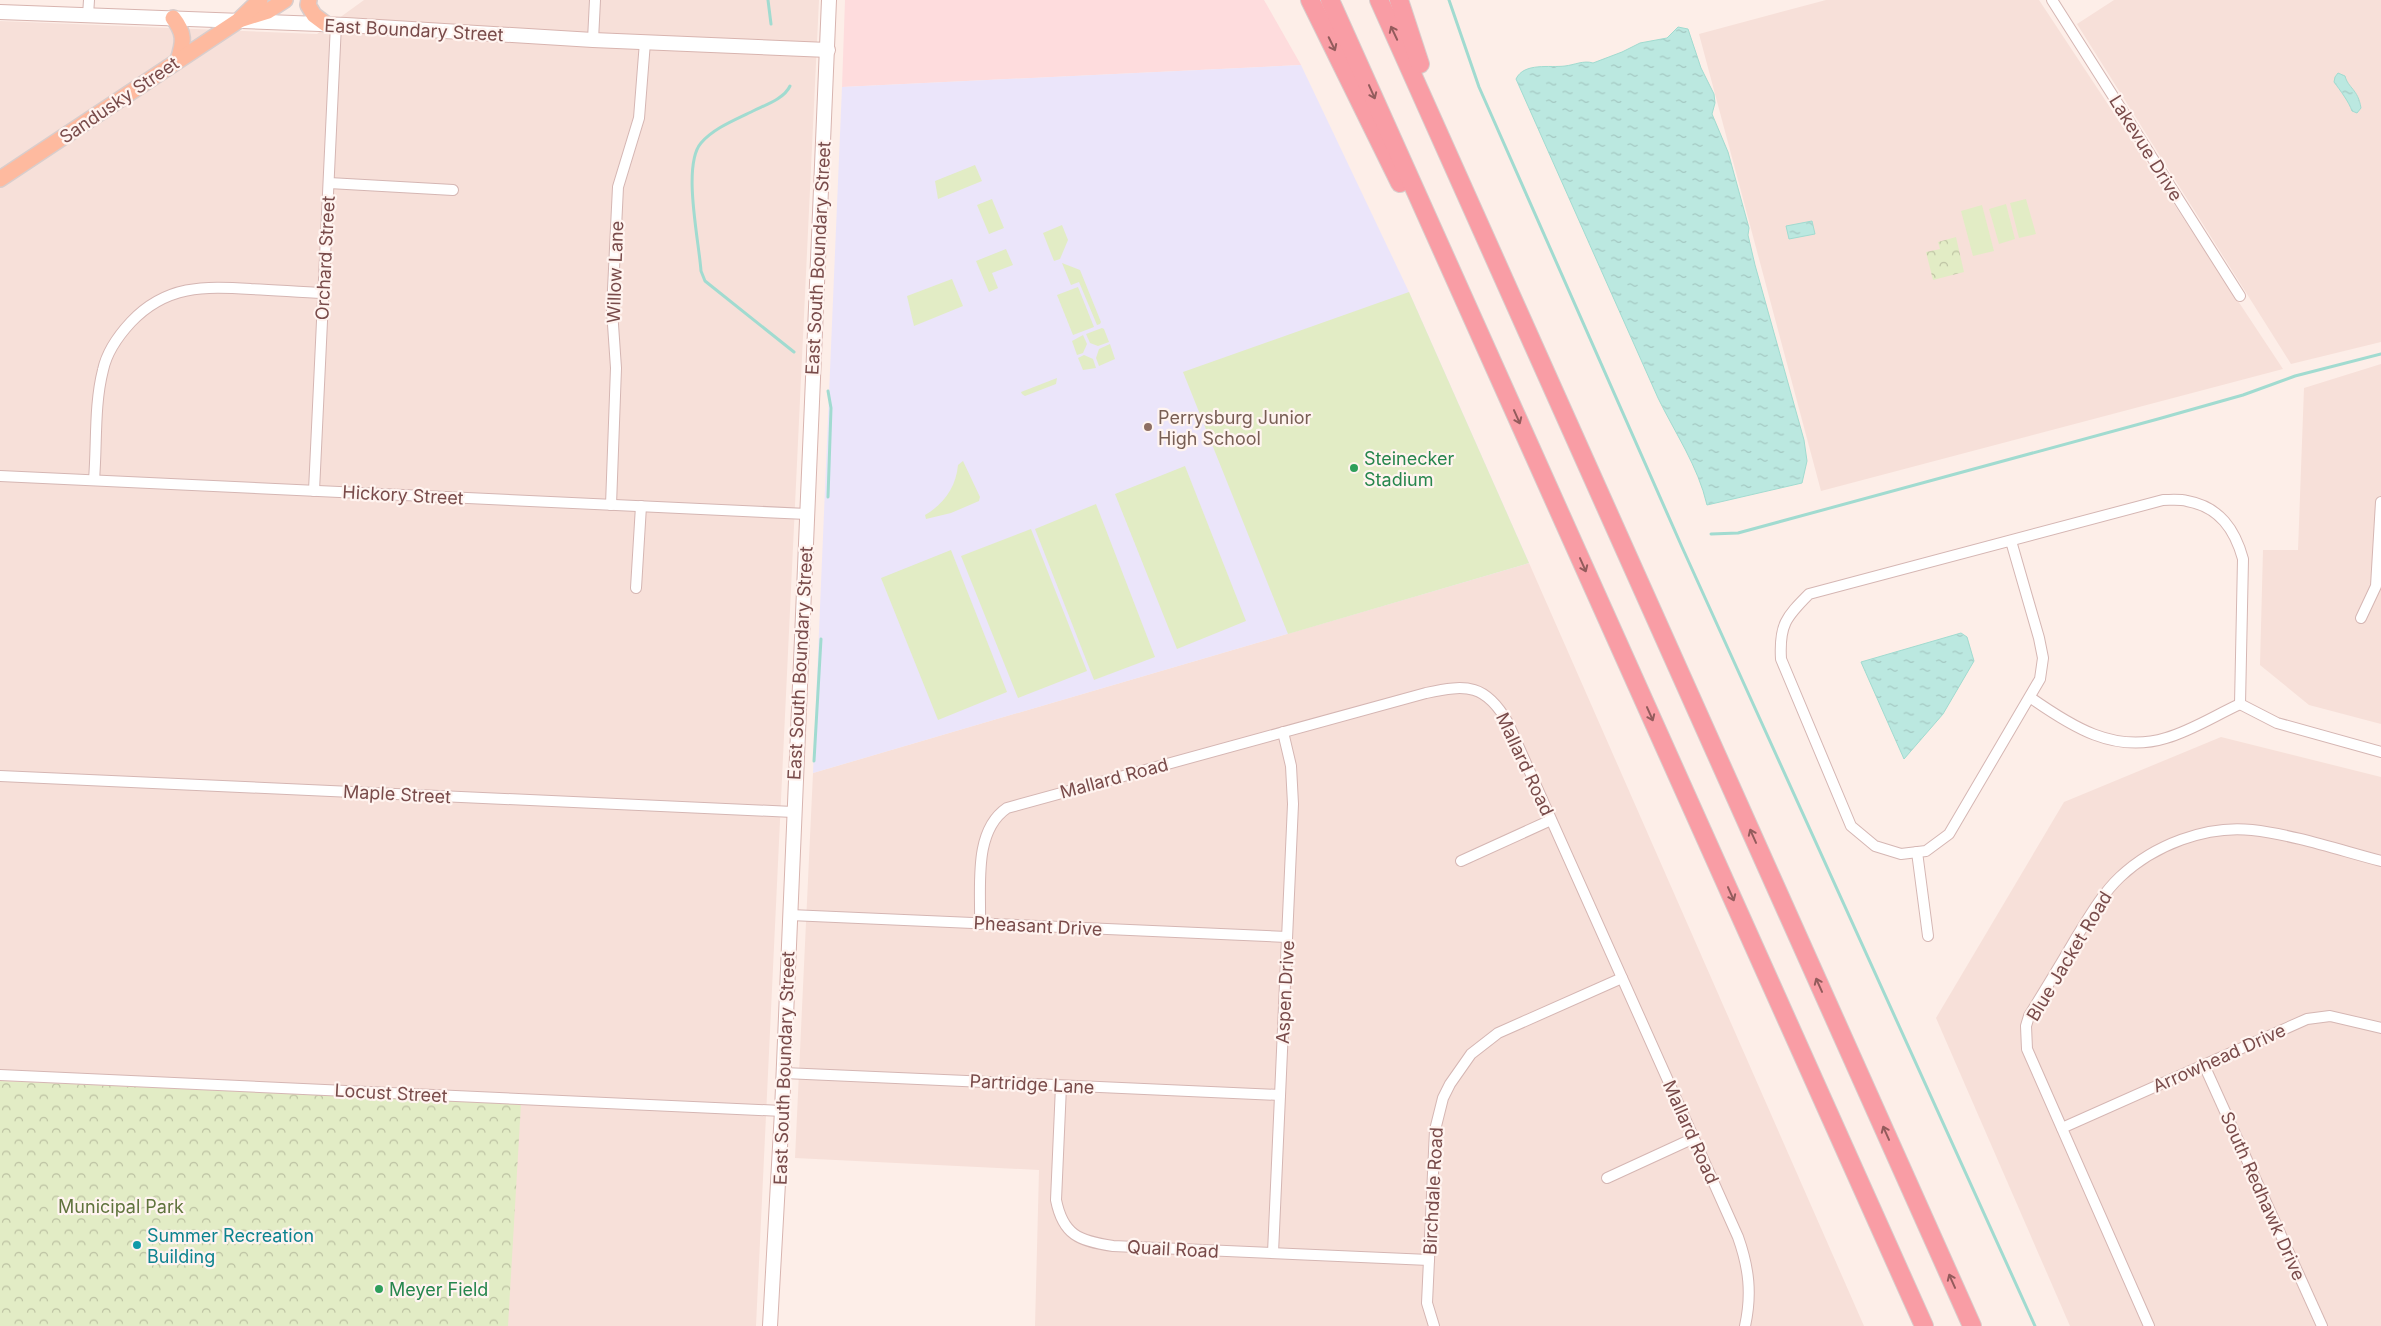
<svg xmlns="http://www.w3.org/2000/svg" width="2381" height="1326" viewBox="0 0 2381 1326" font-family="Inter,sans-serif">
	<style>
		.residential { fill: #f7e0d9 }
		.commercial { fill: #fedcdd }
		.education { fill: #ebe5fa }
		.grass { fill: #e2ecc5 }
		.forest { fill: url(#forest-crowns) }
		.water { fill: url(#water-ripples); stroke: #a1dbd0 }
		.lines { fill: none; stroke-linecap: round; stroke-linejoin: round }
		.stream { stroke: #a1dbd0; stroke-width: 3 }
		.street-casing { stroke: #d5b6b3; stroke-width: 12 }
		.secondary-casing { stroke: #d8b4af; stroke-width: 16 }
		.primary-casing { stroke: #d9cdcc; stroke-width: 18 }
		.highway-casing { stroke: #d9cdcc; stroke-width: 20 }
		.street { stroke: #fff; stroke-width: 10 }
		.secondary { stroke: #fff; stroke-width: 14 }
		.primary { stroke: #feba9f; stroke-width: 15 }
		.highway { stroke: #f99da5; stroke-width: 18 }
		.oneway { stroke: #935b5c }
		.education-dot { fill: #8d6e63; stroke: #fff4f0; stroke-width: 2 }
		.leisure-dot { fill: #2e9e5b; stroke: #fff4f0; stroke-width: 2 }
		.culture-dot { fill: #0f9aa8; stroke: #fff4f0; stroke-width: 2 }
		.labels { text-anchor: middle; dominant-baseline: central; stroke-width: 4.5; stroke-linejoin: round; paint-order: stroke }
		.street-label { font-size: 18px; fill: #794b4a; stroke: #fff4f0 }
		.education-label { font-size: 18px; fill: #785e54; stroke: #fff4f0; text-anchor: start }
		.leisure-label { font-size: 18px; fill: #27864d; stroke: #fff4f0; text-anchor: start }
		.park-label { font-size: 18px; fill: #5f733c; stroke: #fff4f0 }
		.culture-label { font-size: 18px; fill: #0d838f; stroke: #fff4f0; text-anchor: start }
	</style>
	<defs>
		<pattern id="forest-crowns" width="20" height="18" patternUnits="userSpaceOnUse" patternTransform="scale(1.25)"><rect width="20" height="18" fill="#e2ecc5"/><path d="M2 6a3 3 0 1 1 6 0M12 15a3 3 0 1 1 6 0" fill="none" stroke="#bcc1a2"/></pattern>
		<pattern id="water-ripples" width="26" height="14" patternUnits="userSpaceOnUse" patternTransform="scale(1.25)"><rect width="26" height="14" fill="#bbe8e0"/><path d="M2 4q2-2 4 0t4 0M15 11q2-2 4 0t4 0" fill="none" stroke="#a4c8c2"/></pattern>
	</defs>
	<rect width="100%" height="100%" fill="#fdeee8"/>
	<!-- residential -->
	<g class="residential">
		<path d="M364,0H819L756,1326H0V21L317,34Z"/>
		<path d="M1826,0H2039L2283,369L1821,491L1699,34Z"/>
		<path d="M2114,0H2381V342L2291,364L2077,24Z"/>
		<path d="M2381,364V724L2309,705L2260,665L2263,550H2298L2304,388Z"/>
		<path d="M1529,563L1864,1326H1035L1039,1170L795,1158L813,773Z"/>
		<path d="M2221,737L2381,777V1326H2070L1936,1018L2064,802Z"/>
	</g>
	<!-- commercial -->
	<path class="commercial" d="M845,0H1264L1301,65L842,87Z"/>
	<!-- education -->
	<path class="education" d="M1301,65L1409,292L1529,563L813,773L842,87Z"/>
	<!-- grass -->
	<g class="grass">
		<path d="M975,165L982,181L938,199L935,181Z"/>
		<path d="M992,199L1004,228L989,234L977,205Z"/>
		<path d="M2026,199L2036,234L2019,238L2010,203Z"/>
		<path d="M2006,204L2015,239L1999,244L1989,209Z"/>
		<path d="M1982,205L1994,251L1973,256L1961,211Z"/>
		<path d="M1062,225L1068,240L1060,259L1054,261L1043,233Z"/>
		<path d="M1006,249L1013,265L992,273L998,288L989,292L976,261Z"/>
		<path d="M1062,263L1080,270L1101,322L1100,324L1097,325L1079,282L1071,285Z"/>
		<path d="M952,279L963,306L914,326L907,296Z"/>
		<path d="M1078,287L1094,327L1073,335L1057,295Z"/>
		<path d="M1409,292L1529,563L1288,634L1183,372Z"/>
		<path d="M1102,328L1104,329L1109,342L1098,346L1090,343L1086,334Z"/>
		<path d="M1083,335L1087,344L1083,353L1077,355L1072,341Z"/>
		<path d="M1110,344L1115,359L1099,366L1096,358L1099,349Z"/>
		<path d="M1084,355L1093,359L1096,368L1083,370L1078,358Z"/>
		<path d="M1057,378L1056,384L1025,396L1022,394L1021,392Z"/>
		<path d="M963,461L980,497L979,501L951,513L926,519L925,515C944,504 956,487 958,465Z"/>
		<path d="M1185,466L1246,621L1177,649L1115,494Z"/>
		<path d="M1096,504L1155,657L1094,680L1035,529Z"/>
		<path d="M1031,529L1087,671L1018,698L961,556Z"/>
		<path d="M951,550L1007,692L938,720L881,578Z"/>
	</g>
	<!-- forest -->
	<g class="forest">
		<path d="M1956,237L1964,272L1933,280L1926,252L1940,249L1938,242Z"/>
		<path d="M0,1081L521,1104L508,1326H0Z"/>
	</g>
	<!-- water -->
	<g class="water">
		<path d="M1678,27L1688,29L1701,68L1714,94L1715,103L1712,114L1728,152L1749,228L1748,235L1755,265L1804,440L1807,461L1802,483L1707,505C1698,466 1675,433 1658,398L1516,79C1524,62 1550,68 1565,66C1574,65 1584,60 1593,63L1622,52L1640,43L1667,38Z"/>
		<path d="M2338,73L2345,76C2348,88 2358,89 2361,108L2357,113L2352,111C2349,102 2340,90 2334,82L2335,77Z"/>
		<path d="M1812,221L1815,234L1789,239L1786,226Z"/>
		<path d="M1961,633L1967,637L1974,661L1943,714L1904,759L1861,662Z"/>
	</g>
	<g class="lines">
		<!-- stream -->
		<g class="stream">
			<path d="M768,0L771,24"/>
			<path d="M1449,0L1479,87L1682,547L2035,1326"/>
			<path d="M790,86C784,99 765,105 753,111C735,120 714,128 701,143C682,165 699,241 701,271L705,281L794,352"/>
			<path d="M828,497L831,408L828,391"/>
			<path d="M1711,534L1738,533L2158,419L2243,395L2295,376L2381,354"/>
			<path d="M814,761L821,639"/>
		</g>
		<!-- street casing -->
		<g class="street-casing">
			<g id="street">
				<path d="M2052,0L2240,296"/>
				<path d="M88,15L89,0"/>
				<path d="M593,40L595,0"/>
				<path d="M329,183L453,190"/>
				<path d="M0,476L807,514"/>
				<path d="M94,480C97,444 94,405 103,370C107,351 118,336 131,322C166,285 204,286 251,289C275,290 299,292 323,293"/>
				<path d="M314,491L336,24"/>
				<path d="M611,505L616,368L612,310L618,187L639,118L645,42"/>
				<path d="M2011,541L2039,638L2043,658L2040,679L1949,834L1926,851L1901,854L1875,846L1851,826L1781,659C1779,625 1786,617 1809,594L2163,500C2171,500 2180,499 2187,501C2220,507 2235,530 2243,559L2240,704"/>
				<path d="M636,588L641,506"/>
				<path d="M2361,618L2376,586L2381,502"/>
				<path d="M2031,698C2071,726 2114,754 2166,738C2191,731 2216,715 2240,704"/>
				<path d="M2240,704L2277,723L2381,752"/>
				<path d="M0,776L793,812"/>
				<path d="M1917,852L1928,936"/>
				<path d="M1461,861L1551,820"/>
				<path d="M790,915L1287,937"/>
				<path d="M980,924C981,886 973,831 1007,808L1426,693C1467,684 1486,684 1508,723L1738,1237C1749,1268 1752,1294 1745,1326"/>
				<path d="M2204,1065L2322,1326"/>
				<path d="M784,1073L1280,1095"/>
				<path d="M0,1075L782,1111"/>
				<path d="M1061,1086L1056,1200C1063,1235 1079,1241 1113,1246L1429,1260"/>
				<path d="M2062,1128L2307,1019L2330,1016L2381,1028"/>
				<path d="M1607,1178L1694,1138"/>
				<path d="M1273,1253L1293,804L1291,766L1283,732"/>
				<path d="M1434,1326L1427,1303L1435,1130L1443,1098L1450,1084L1471,1054L1498,1033L1622,978"/>
				<path d="M2149,1326L2027,1049L2026,1026L2029,1016C2045,990 2061,964 2076,938C2089,917 2102,894 2120,877C2154,845 2206,825 2252,830C2295,835 2339,850 2381,861"/>
			</g>
		</g>
		<!-- secondary casing -->
		<g class="secondary-casing">
			<g id="secondary">
				<path d="M0,12L346,25L593,40L828,50"/>
				<path d="M770,1326L782,1111L829,0"/>
			</g>
		</g>
		<!-- primary casing -->
		<g class="primary-casing">
			<g id="primary">
				<path d="M309,0L308,5L314,15L326,24"/>
				<path d="M173,18C185,33 184,42 178,60"/>
				<path d="M242,19L268,11L285,0"/>
				<path d="M0,179L238,21L260,0"/>
			</g>
		</g>
		<!-- highway casing -->
		<g class="highway-casing">
			<g id="highway">
				<path d="M1310,0L1400,183"/>
				<path d="M1330,0L1924,1326"/>
				<path d="M1379,0L1972,1326"/>
				<path d="M1399,0L1420,64"/>
			</g>
		</g>
		<!-- street -->
		<use href="#street" class="street"/>
		<!-- secondary -->
		<use href="#secondary" class="secondary"/>
		<!-- primary -->
		<use href="#primary" class="primary"/>
		<!-- highway -->
		<use href="#highway" class="highway"/>
	</g>
	<!-- one-way arrows -->
	<defs><path id="oneway-shaft" d="M-6 0H5M1.5-3L5.5 0L1.5 3" fill="none" stroke-width="1.6" stroke-linecap="round" stroke-linejoin="round" transform="scale(1.25)"/></defs>
	<g class="oneway">
		<use href="#oneway-shaft" transform="translate(1394 33) rotate(-115)"/>
		<use href="#oneway-shaft" transform="translate(1332 44) rotate(64)"/>
		<use href="#oneway-shaft" transform="translate(1372 92) rotate(66)"/>
		<use href="#oneway-shaft" transform="translate(1517 417) rotate(66)"/>
		<use href="#oneway-shaft" transform="translate(1583 565) rotate(66)"/>
		<use href="#oneway-shaft" transform="translate(1650 714) rotate(66)"/>
		<use href="#oneway-shaft" transform="translate(1753 836) rotate(-114)"/>
		<use href="#oneway-shaft" transform="translate(1731 894) rotate(66)"/>
		<use href="#oneway-shaft" transform="translate(1819 985) rotate(-114)"/>
		<use href="#oneway-shaft" transform="translate(1886 1133) rotate(-114)"/>
		<use href="#oneway-shaft" transform="translate(1952 1281) rotate(-114)"/>
	</g>
	<!-- markers -->
	<circle class="education-dot" cx="1148" cy="427" r="5"/>
	<g class="leisure-dot">
		<circle cx="1354" cy="468" r="5"/>
		<circle cx="379" cy="1289" r="5"/>
	</g>
	<circle class="culture-dot" cx="137" cy="1245" r="5"/>
	<g class="labels">
		<!-- street labels -->
		<g class="street-label">
			<text transform="translate(414 30) rotate(3)">East Boundary Street</text>
			<text transform="translate(119 100) rotate(-34)">Sandusky Street</text>
			<text transform="translate(2146 148) rotate(58)">Lakevue Drive</text>
			<text transform="translate(325 258) rotate(-87)">Orchard Street</text>
			<text transform="translate(818 258) rotate(-87)">East South Boundary Street</text>
			<text transform="translate(615 272) rotate(-88)">Willow Lane</text>
			<text transform="translate(403 495) rotate(3)">Hickory Street</text>
			<text transform="translate(800 663) rotate(-87)">East South Boundary Street</text>
			<text transform="translate(1525 764) rotate(65)">Mallard Road</text>
			<text transform="translate(1114 778) rotate(-15)">Mallard Road</text>
			<text transform="translate(397 794) rotate(3)">Maple Street</text>
			<text transform="translate(1038 926) rotate(3)">Pheasant Drive</text>
			<text transform="translate(2069 956) rotate(-59)">Blue Jacket Road</text>
			<text transform="translate(1285 992) rotate(-87)">Aspen Drive</text>
			<text transform="translate(2219 1058) rotate(-24)">Arrowhead Drive</text>
			<text transform="translate(784 1068) rotate(-88)">East South Boundary Street</text>
			<text transform="translate(1032 1084) rotate(3)">Partridge Lane</text>
			<text transform="translate(391 1093) rotate(3)">Locust Street</text>
			<text transform="translate(1691 1132) rotate(66)">Mallard Road</text>
			<text transform="translate(1433 1191) rotate(-87)">Birchdale Road</text>
			<text transform="translate(2263 1196) rotate(66)">South Redhawk Drive</text>
			<text transform="translate(1173 1249) rotate(3)">Quail Road</text>
		</g>
		<!-- education labels -->
		<g class="education-label">
			<text x="1158" y="417">Perrysburg Junior<tspan x="1158" dy="21">High School</tspan></text>
		</g>
		<!-- leisure labels -->
		<g class="leisure-label">
			<text x="1364" y="458">Steinecker<tspan x="1364" dy="21">Stadium</tspan></text>
			<text x="389" y="1289">Meyer Field</text>
		</g>
		<!-- park labels -->
		<g class="park-label">
			<text x="121" y="1206">Municipal Park</text>
		</g>
		<!-- culture labels -->
		<g class="culture-label">
			<text x="147" y="1235">Summer Recreation<tspan x="147" dy="21">Building</tspan></text>
		</g>
	</g>
</svg>
